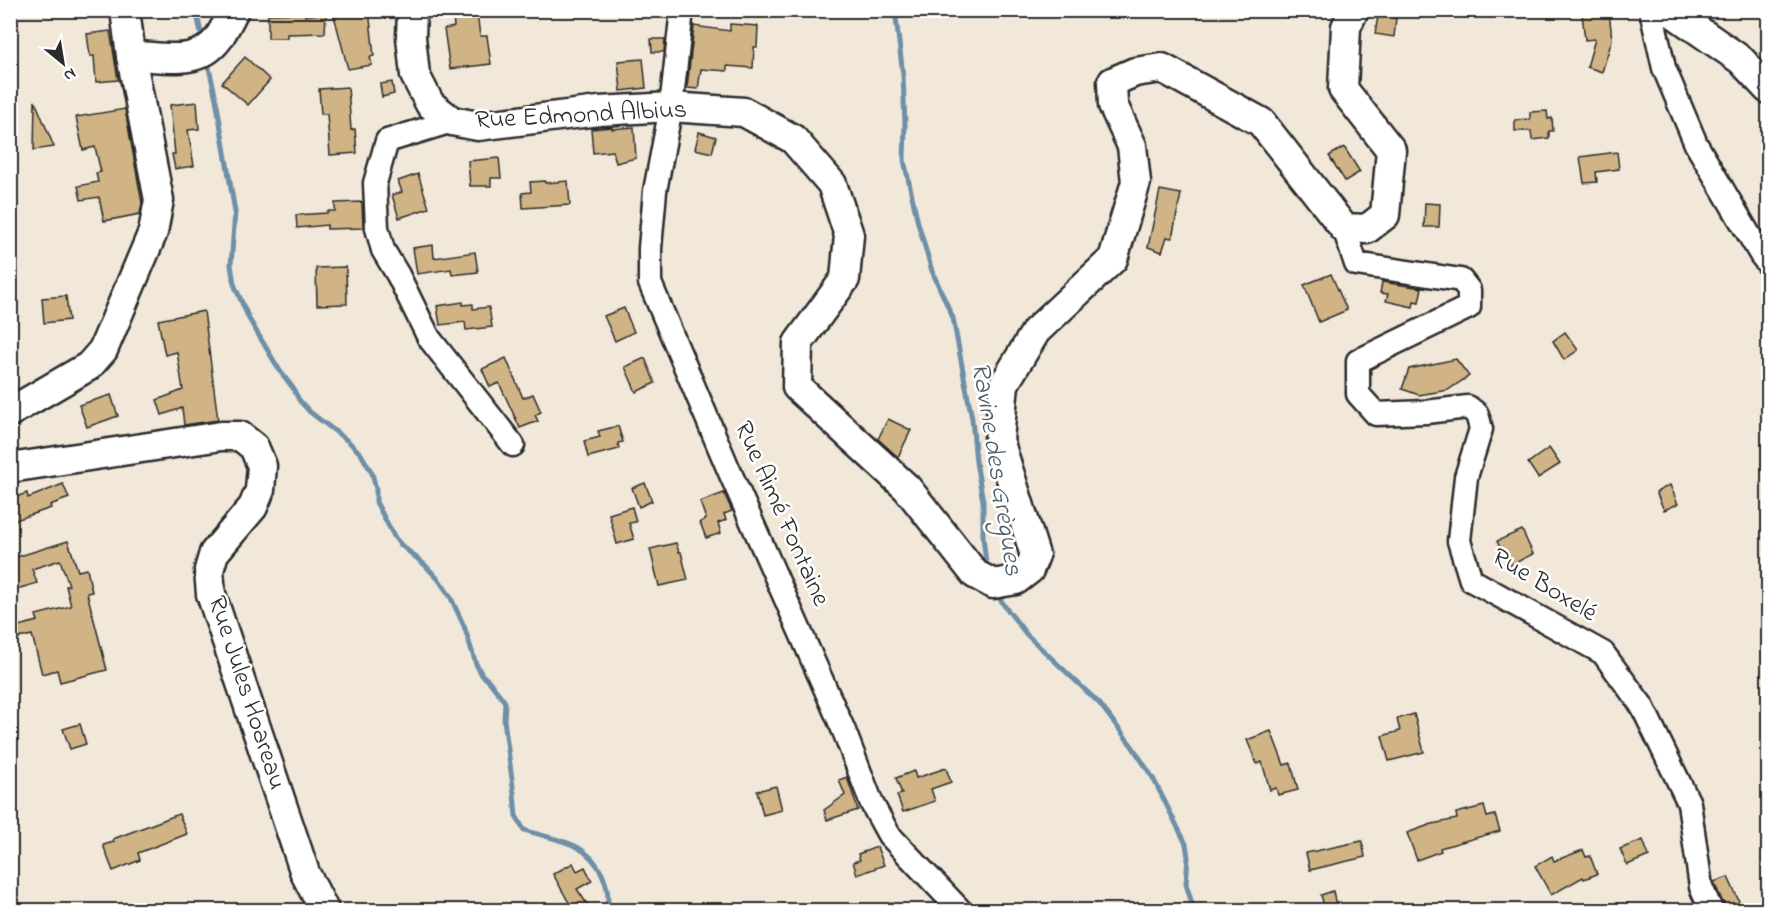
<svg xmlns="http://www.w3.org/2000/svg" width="1779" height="921" viewBox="0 0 1779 921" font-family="'Indie Flower',sans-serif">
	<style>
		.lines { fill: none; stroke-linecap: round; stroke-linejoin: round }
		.stream { stroke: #6d8fa7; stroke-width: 5 }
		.building { fill: #d0b485; stroke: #2b2b2b; stroke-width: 1.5 }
		.minor-casing { stroke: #2b2b2b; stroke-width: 27 }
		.major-casing { stroke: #2b2b2b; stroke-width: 33 }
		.minor { stroke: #fff; stroke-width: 22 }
		.major { stroke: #fff; stroke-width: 28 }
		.labels { text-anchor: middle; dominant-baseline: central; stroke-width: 5; stroke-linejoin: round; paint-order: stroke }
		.street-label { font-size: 26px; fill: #2b2b2b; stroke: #fff }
		.water-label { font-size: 27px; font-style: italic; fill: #4c5d69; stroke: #fff }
	</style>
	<rect width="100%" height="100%" fill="#f1e8da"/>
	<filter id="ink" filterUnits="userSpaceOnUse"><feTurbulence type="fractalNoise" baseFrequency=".0167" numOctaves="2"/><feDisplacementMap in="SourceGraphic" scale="12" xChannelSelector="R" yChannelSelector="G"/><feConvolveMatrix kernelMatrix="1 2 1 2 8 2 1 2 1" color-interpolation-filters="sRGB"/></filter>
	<g filter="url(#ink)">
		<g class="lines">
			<!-- stream -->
			<g class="stream">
				<path d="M196,10L203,42"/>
				<path d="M895,10L903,75L905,125L904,160L918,223L932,271L953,318L972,419L976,462L983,501V537L987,571"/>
				<path d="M207,59L216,99L235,212L231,265L234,284L249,319L280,371L293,388L299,400L310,412L349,442L361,454L372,473L376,489V502L395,538L401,545L425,565L439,580L450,596L464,626L476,664L482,675L489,681L505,702L504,720L514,794L516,816L524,830C557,841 586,840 602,874C608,888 609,896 607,910"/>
				<path d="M996,593L1006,608L1027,635L1099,703L1132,746L1153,778L1186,844L1188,857L1186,884L1194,910"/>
			</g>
		</g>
		<!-- building -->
		<g class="building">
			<path d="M337,10H369L374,56L370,57L372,65L348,69L333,12Z"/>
			<path d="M1609,11L1612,40L1602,72L1587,67L1595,39L1585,40L1582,14Z"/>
			<path d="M305,13V16L326,13L325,33L287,34V38H268V14Z"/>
			<path d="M477,13L480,36H487L491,64L450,69L444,29L454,27L453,16Z"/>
			<path d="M1378,16L1396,18L1394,37L1375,34Z"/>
			<path d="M730,24L758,26L757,47H754L753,68L727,66V71L701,69L698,89L687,88L694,26L730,31Z"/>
			<path d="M110,31L118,80L96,82L94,56H90L87,34Z"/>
			<path d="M651,39H665L664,52H652Z"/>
			<path d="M245,57L270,80L248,105L222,83Z"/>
			<path d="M643,59L646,88L621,91L618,61Z"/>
			<path d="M392,82L394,94L382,97L380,84Z"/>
			<path d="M348,87L351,130L355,129L357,153L330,155L327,114H321L319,89Z"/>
			<path d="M35,101L54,147L34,150Z"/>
			<path d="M197,102L199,129L188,130L194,166L175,169L172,154H175L170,105Z"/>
			<path d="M125,109L142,203L140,214L104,221L99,197L81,200L78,186L98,182L96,173L101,172L95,147L83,150L76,117Z"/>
			<path d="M1547,111L1548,119L1552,118L1553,131H1549V138L1532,140L1531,131H1515V120L1530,119V112Z"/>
			<path d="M612,127V129L634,127L636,158L616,163L613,151L593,153L591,129Z"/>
			<path d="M699,132L716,137L712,153L695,149Z"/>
			<path d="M1344,147L1360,172L1345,181L1329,156Z"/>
			<path d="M1617,152L1619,169L1596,172L1597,182L1584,183L1580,157Z"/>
			<path d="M499,158L501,178H491V186H470L468,161Z"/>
			<path d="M418,174L429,208L399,218L392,195L402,192L398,181Z"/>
			<path d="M545,181V183L568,181L570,205L523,208L522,193L531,192L530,182Z"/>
			<path d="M1160,190L1181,194L1172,238L1167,237L1162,252L1148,247Z"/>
			<path d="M362,202L363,228L327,229V225L297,228L296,215L327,213V211H335V203Z"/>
			<path d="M1425,203L1440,204L1439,227H1424Z"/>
			<path d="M433,245L434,258L475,252L478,272L452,275L451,269L417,274L413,248Z"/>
			<path d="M346,267L347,304L317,305L316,268Z"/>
			<path d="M1331,274L1347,310L1319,322L1304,285Z"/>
			<path d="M1382,282L1422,288L1419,302L1414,301L1413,307L1386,301L1388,294L1380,293Z"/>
			<path d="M66,296L69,320L44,323L42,298Z"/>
			<path d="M463,302V305L473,304V309L489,307L492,327L466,330L465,322L440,325L437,306Z"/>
			<path d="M624,308L634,332L615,341L604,316Z"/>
			<path d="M204,311L218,420L184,425L182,408L162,415L157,400L183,390L177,352L165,355L158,320Z"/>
			<path d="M1565,332L1578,350L1564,360L1553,341Z"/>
			<path d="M506,358L523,398L533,394L541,412L535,415L538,421L520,428L499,383L490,387L482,369Z"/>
			<path d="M645,358L655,383L636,392L625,367Z"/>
			<path d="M1456,359L1469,376L1448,390L1419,395L1402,389L1409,369Z"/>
			<path d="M111,395L118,416L87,427L79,405Z"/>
			<path d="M888,419L911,430L898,457L878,439Z"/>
			<path d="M618,426L623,442L618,443L619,449L588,457L584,441L600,437L598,431Z"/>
			<path d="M1549,448L1560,464L1538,478L1528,463Z"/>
			<path d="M645,483L652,501L639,507L632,488Z"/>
			<path d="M63,484L69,498L50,505L51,508L10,522V499L27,493L28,498Z"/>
			<path d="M1670,485L1678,504L1664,510L1656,492Z"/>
			<path d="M724,493L732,511L724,514L726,520L718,523L721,533L706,538L700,522L706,519L700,502Z"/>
			<path d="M632,507L636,522L629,523L634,539L617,544L609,514Z"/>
			<path d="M1522,530L1533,554L1509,566L1497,541Z"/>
			<path d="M68,541L78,571L87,569L92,592L87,593L107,670L60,682L57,670L42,674L32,635L10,640V628L38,621L36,615L71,606L66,586L69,585L60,560L32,569L37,583L17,589L10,570V559Z"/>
			<path d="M676,543L679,552H681L688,580L659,586L650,549Z"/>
			<path d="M1414,714L1424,752L1389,761L1382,736L1400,731L1397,719Z"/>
			<path d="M80,724L86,744L70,749L63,729Z"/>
			<path d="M1271,731L1284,765L1291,763L1298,790L1278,795L1276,788L1270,790L1262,762L1257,764L1247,740Z"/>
			<path d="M946,768L951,782L931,789L935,801L903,812L897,795L902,794L896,778L914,771L916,778Z"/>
			<path d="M847,777L858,810L827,820L824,810L845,795L839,780Z"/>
			<path d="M776,786L782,810L763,815L757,791Z"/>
			<path d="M1484,806L1487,817L1495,815L1500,831L1440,848L1441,851L1417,860L1407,833L1432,824L1457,819L1456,813Z"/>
			<path d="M179,814L187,834L138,853L140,860L113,871L103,845L114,842L113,839Z"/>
			<path d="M1643,840L1649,856L1627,865L1620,849Z"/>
			<path d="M1362,841L1365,857L1310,870L1306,853Z"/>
			<path d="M877,847L884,865L857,875L853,862L860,860L858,854Z"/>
			<path d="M1583,850L1586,857L1590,856L1597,874L1584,879L1583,877L1551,895L1535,866L1552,856L1554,861Z"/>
			<path d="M573,863L577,871L585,867L592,881L577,889L591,910H573L553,874Z"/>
			<path d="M1728,877L1743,910H1726L1714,882Z"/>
			<path d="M1333,891L1337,910H1325L1321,895Z"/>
		</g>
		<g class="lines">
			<!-- minor casing -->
			<g class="minor-casing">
				<g id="minor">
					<path d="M682,10L671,107L655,191L650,248V283L728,468L844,731L872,804L889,835L960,910"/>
					<path d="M1651,10L1664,68L1696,144L1761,255L1768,264"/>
					<path d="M452,121L387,141L375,183L377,228L383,250L398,275L429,338L513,445"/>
					<path d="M1344,228L1356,264L1461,280L1469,290V307L1358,361V394L1376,414L1426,412L1468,407L1477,414L1481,429L1466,477L1459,541L1471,580L1603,653L1642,706L1689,803L1701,887L1711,910"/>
				</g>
			</g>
			<!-- major casing -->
			<g class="major-casing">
				<g id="major">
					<path d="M412,10L411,37L415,75L430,104L452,121L478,126L599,111L671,107L744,112L793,139L832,184L849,235L845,279L798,343L797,387L907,488L975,574L993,584L1016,580L1029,570L1035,555L999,440L1004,384L1036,331L1113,259L1136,182L1132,146L1113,105L1112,82L1135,72L1162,68L1261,122L1344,228L1367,229L1385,215L1391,150L1343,89L1346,27L1354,10"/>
					<path d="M1669,10L1741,60L1768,89"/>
					<path d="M131,56C162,56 197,67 218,39C224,30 229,20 234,10"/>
					<path d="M10,412L89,366L103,350L153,232L159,200L131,56L125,10"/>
					<path d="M10,468L221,436H240L254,447L262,466L260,490L253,507L214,553L209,570L211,594L305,873L324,910"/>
				</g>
			</g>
			<!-- minor -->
			<use href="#minor" class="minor"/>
			<!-- major -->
			<use href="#major" class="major"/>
		</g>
	</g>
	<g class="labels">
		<!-- street labels -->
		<g class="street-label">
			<text transform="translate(581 116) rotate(-3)">Rue Edmond Albius</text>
			<text transform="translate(781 514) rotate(66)">Rue Aimé Fontaine</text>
			<text transform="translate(1544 586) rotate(31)">Rue Boxelé</text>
			<text transform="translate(246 693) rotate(72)">Rue Jules Hoareau</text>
		</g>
		<!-- water labels -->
		<g class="water-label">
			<text transform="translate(996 469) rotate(81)">Ravine des Grègues</text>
		</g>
	</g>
	<!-- margin -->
	<rect width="1779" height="921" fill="none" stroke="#fff" stroke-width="36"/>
	<rect x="18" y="18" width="1743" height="885" fill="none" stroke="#2b2b2b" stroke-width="2" filter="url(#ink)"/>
	<!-- north arrow -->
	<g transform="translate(63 63) rotate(150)" stroke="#ffffff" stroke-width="4.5" paint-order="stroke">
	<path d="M0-4.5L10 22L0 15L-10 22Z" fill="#2b2b2b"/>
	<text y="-9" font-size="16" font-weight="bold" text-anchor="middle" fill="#2b2b2b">N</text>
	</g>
</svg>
